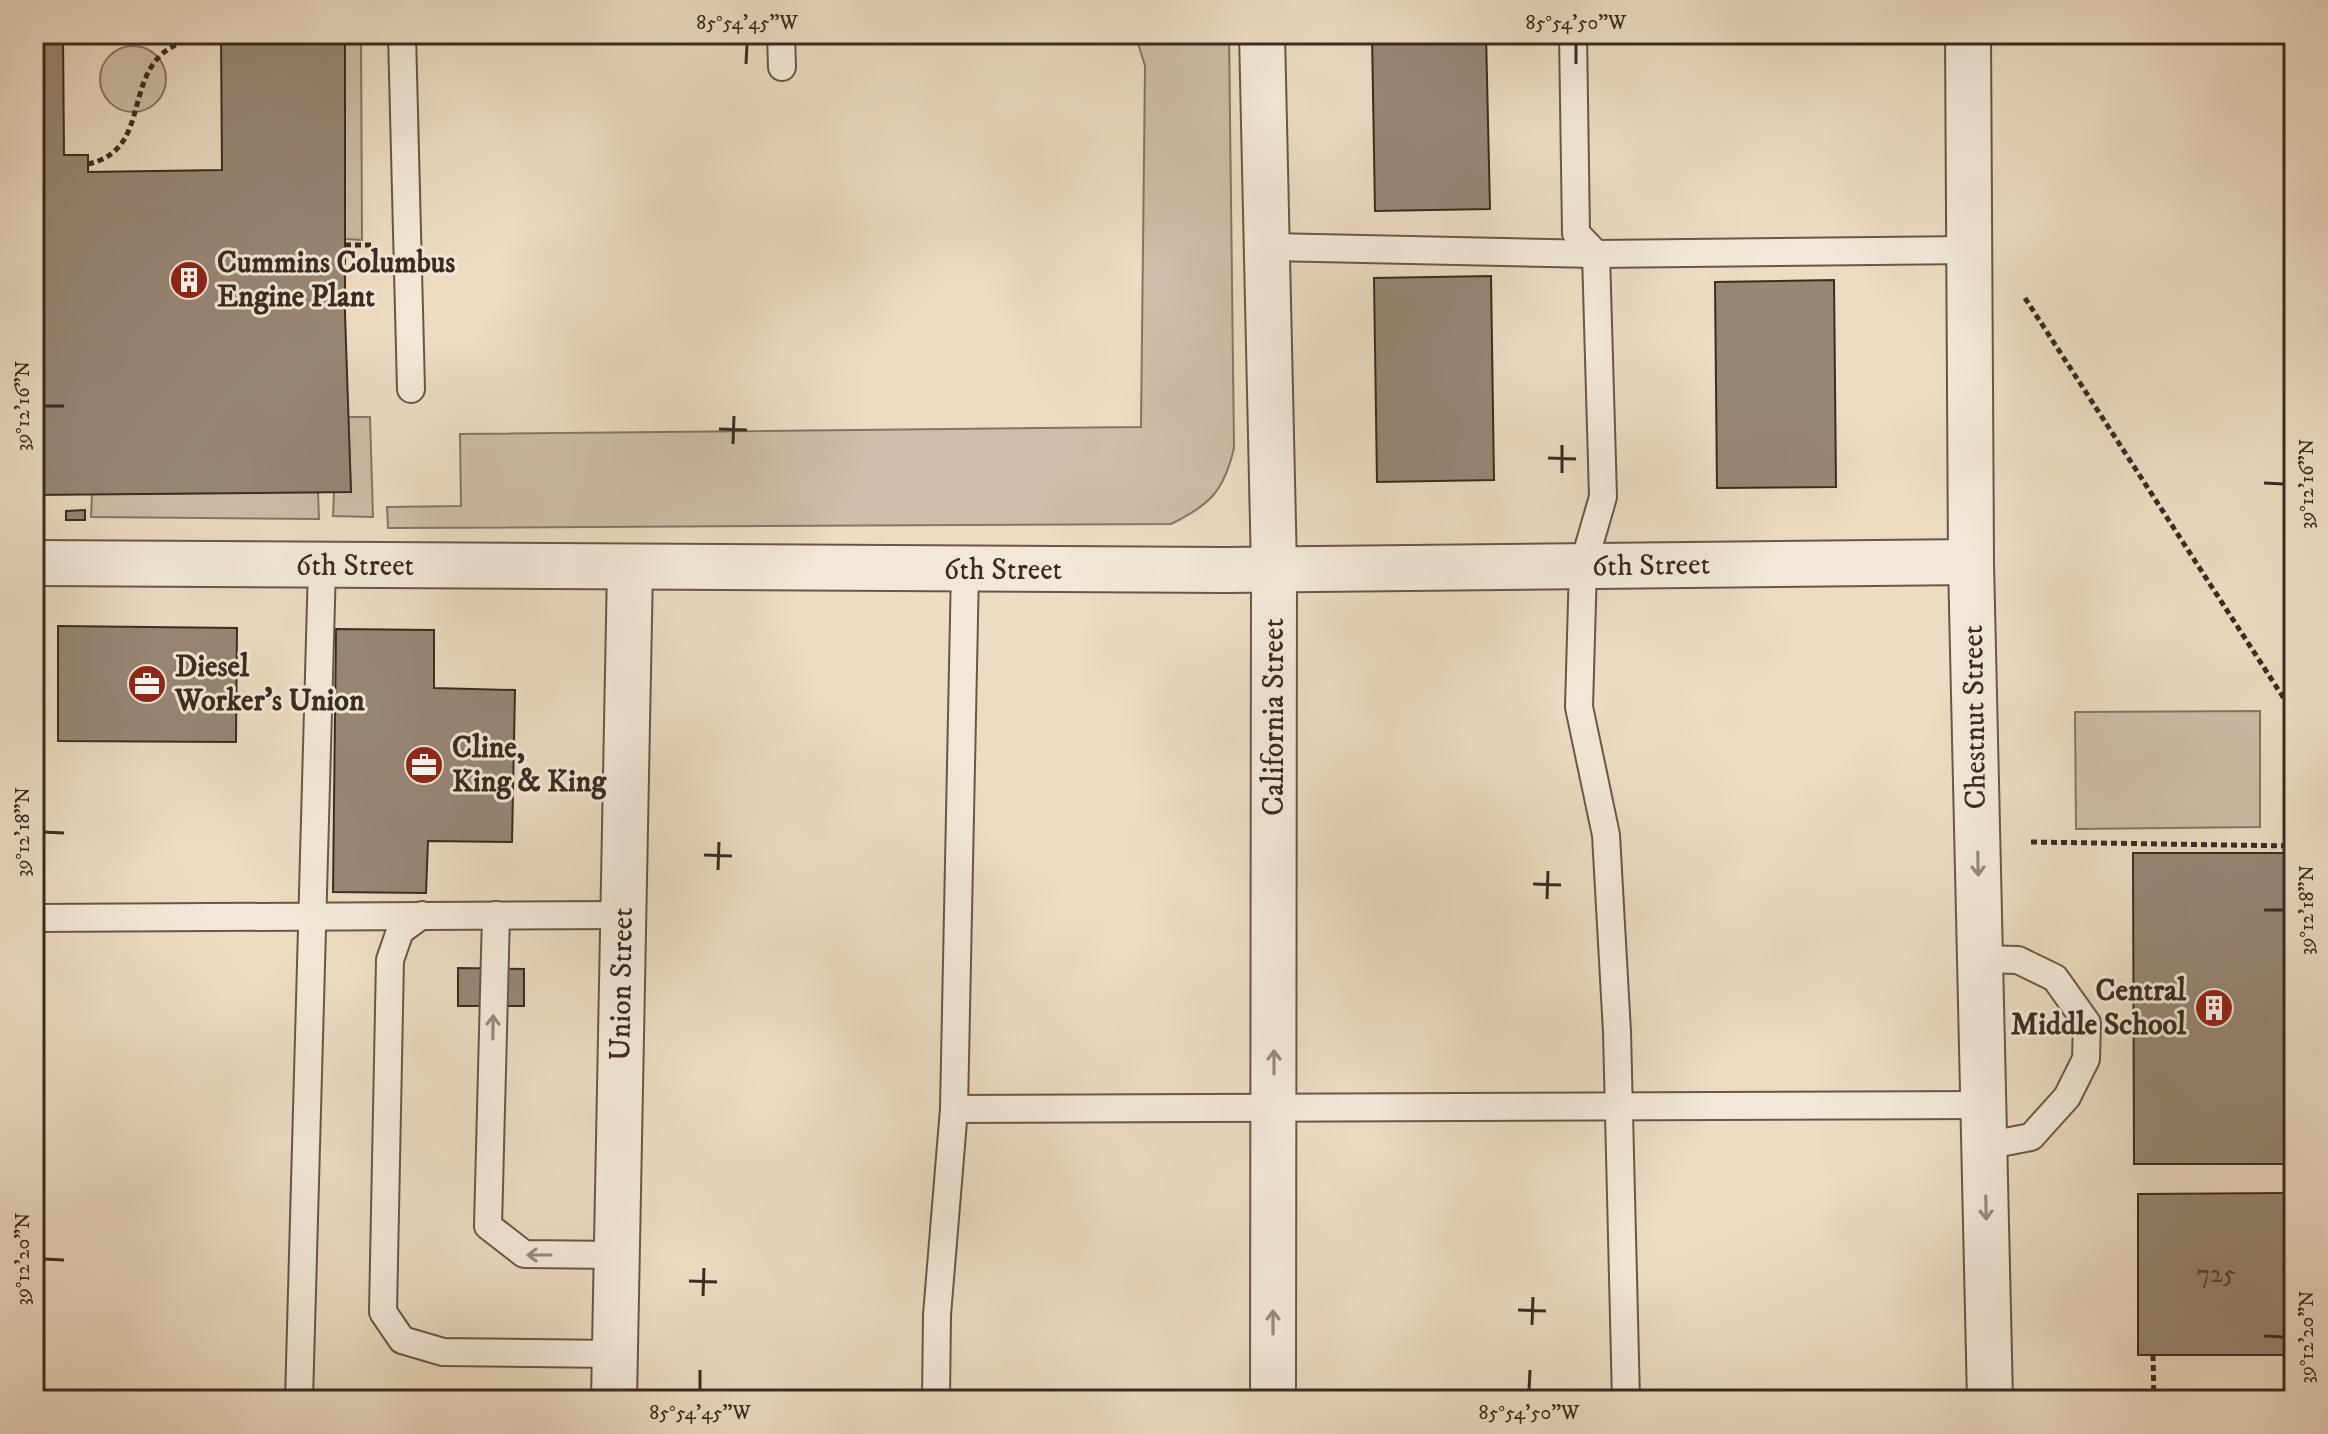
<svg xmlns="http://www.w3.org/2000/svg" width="2328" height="1434" viewBox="0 0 2328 1434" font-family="'IM FELL DW Pica',serif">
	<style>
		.green { fill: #cfbda7; stroke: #867464; stroke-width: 2 }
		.building { fill: #988775; stroke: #3c2b21; stroke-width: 2 }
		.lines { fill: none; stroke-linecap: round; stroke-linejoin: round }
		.service-casing { stroke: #685749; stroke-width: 30 }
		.minor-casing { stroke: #685749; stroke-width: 48 }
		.tertiary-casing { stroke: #685749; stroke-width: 48 }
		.path { stroke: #3c2b21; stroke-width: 5; stroke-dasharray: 6 4; stroke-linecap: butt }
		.service { stroke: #f3e8d7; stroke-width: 26 }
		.minor { stroke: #f3e8d7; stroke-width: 44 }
		.tertiary { stroke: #f3e8d7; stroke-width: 44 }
		.oneway { stroke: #988a7c }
		.ticks { fill: none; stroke: #3c2b21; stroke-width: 3 }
		.labels { text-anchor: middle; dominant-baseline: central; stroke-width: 6; stroke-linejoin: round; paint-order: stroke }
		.number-label { font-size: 26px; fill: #534236 }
		.poi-label { font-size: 30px; font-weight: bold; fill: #3c2b21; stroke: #f3e8d7; text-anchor: start }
		.street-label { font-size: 30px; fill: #3c2b21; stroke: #f3e8d7 }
		.neatline { fill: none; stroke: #3c2b21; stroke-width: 3 }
		.ticks-label { font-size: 20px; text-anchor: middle; fill: #3c2b21 }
	</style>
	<rect width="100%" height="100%" fill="#eddbc2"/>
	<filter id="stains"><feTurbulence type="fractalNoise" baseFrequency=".0025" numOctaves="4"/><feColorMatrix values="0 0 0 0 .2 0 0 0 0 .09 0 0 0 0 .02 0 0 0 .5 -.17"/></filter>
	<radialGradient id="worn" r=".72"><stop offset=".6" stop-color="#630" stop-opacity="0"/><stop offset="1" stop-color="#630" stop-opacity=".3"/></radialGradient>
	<!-- green -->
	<g class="green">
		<path d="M345,34H361L362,240L345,239Z"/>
		<path d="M1135,34H1229L1234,448C1224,491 1210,505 1171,524L388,528L387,507L461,506L460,434L1141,427L1145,66Z"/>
		<circle cx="133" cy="79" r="33"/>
		<path d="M348,417H370L373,517L333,516L334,492L351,491Z"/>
		<path d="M318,492L319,519L91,517L92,494Z"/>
		<path d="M2260,711V827L2076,829L2075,712Z"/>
	</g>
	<!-- building -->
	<g class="building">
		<path d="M34,34H63L64,155H88V172L222,170L221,34H345V314L351,492L34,495Z"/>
		<path d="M1372,34H1486L1490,209L1375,211Z"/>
		<path d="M1491,276L1494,480L1377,482L1374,278Z"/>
		<path d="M1834,280L1836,487L1717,488L1715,282Z"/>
		<path d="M85,510V520H66V511Z"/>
		<path d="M58,626L237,628L236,742L58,741Z"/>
		<path d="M336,629L434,630V688L515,690L512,842L428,841L426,893L333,892Z"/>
		<path d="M2133,853H2294V1164H2134Z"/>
		<path d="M458,968L524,969V1006H458Z"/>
		<path d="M2294,1193V1355H2138V1194Z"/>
	</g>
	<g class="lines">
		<!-- service casing -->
		<g class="service-casing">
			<g id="service">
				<path d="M402,34L411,389"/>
				<path d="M781,34L782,67"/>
				<path d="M1573,34L1576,233L1596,254L1603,497L1583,566L1579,707L1606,835L1617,1032L1626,1400"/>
				<path d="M1267,247L1596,254L1970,250"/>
				<path d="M422,915L400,931L390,960L383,1312L402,1340L443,1352L615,1354"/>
				<path d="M496,915L488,1226L524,1254L617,1255"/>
				<path d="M34,918L623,915"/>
				<path d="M1980,959L2018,960L2055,978L2087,1023L2086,1059L2067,1097L2031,1137L1984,1146"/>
				<path d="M954,1109L1983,1105"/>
				<path d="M299,1400L322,566"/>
				<path d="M936,1400L937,1315L954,1109L965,569"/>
			</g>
		</g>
		<!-- minor casing -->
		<g class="minor-casing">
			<g id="minor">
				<path d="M34,563L1225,570L1971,562"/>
				<path d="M614,1400L630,568"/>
			</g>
		</g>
		<!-- tertiary casing -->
		<g class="tertiary-casing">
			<g id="tertiary">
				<path d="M1262,34L1274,569L1273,1400"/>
				<path d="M1968,34L1971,562L1990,1400"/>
			</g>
		</g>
		<!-- path -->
		<g class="path">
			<path d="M88,164C167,147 103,38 221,36"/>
			<path d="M345,245H372"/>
			<path d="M2025,298L2294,714"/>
			<path d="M2031,842L2294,846"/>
			<path d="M2153,1355L2154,1400"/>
		</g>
		<!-- service -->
		<use href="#service" class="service"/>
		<!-- minor -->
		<use href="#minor" class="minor"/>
		<!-- tertiary -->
		<use href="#tertiary" class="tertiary"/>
	</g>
	<!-- one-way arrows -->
	<defs><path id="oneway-shaft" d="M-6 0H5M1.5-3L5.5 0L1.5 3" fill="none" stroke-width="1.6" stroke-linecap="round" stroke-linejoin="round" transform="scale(2)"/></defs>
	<g class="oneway">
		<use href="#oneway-shaft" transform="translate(1978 864) rotate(89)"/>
		<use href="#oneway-shaft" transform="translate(493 1027) rotate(-89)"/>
		<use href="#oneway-shaft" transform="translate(1274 1062) rotate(-90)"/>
		<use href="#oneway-shaft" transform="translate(1986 1208) rotate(89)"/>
		<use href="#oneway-shaft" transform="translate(539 1255) rotate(-180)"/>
		<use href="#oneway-shaft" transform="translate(1273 1322) rotate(-90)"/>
	</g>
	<!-- ticks -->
	<path class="ticks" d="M746,64L747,44M1576,64V44M44,406H64M719,429L747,430M733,444L734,416M1548,458L1576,459M1562,473V445M2264,483L2284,484M44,832L64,833M704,855L732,856M718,870L719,842M1533,884L1561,885M1547,899L1548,871M2264,910H2284M44,1259L64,1260M689,1281L717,1282M703,1296L704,1268M1518,1310L1546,1311M1532,1325L1533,1297M2264,1336L2284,1337M700,1390V1370M1529,1390L1530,1370"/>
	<!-- icons -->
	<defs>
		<g id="building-disc" transform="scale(2)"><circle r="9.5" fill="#8f2418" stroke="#f3e8d7"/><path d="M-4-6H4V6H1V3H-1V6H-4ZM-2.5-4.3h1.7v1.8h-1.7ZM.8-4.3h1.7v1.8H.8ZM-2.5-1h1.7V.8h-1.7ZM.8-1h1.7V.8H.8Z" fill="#fff"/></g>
		<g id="office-disc" transform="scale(2)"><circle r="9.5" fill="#8f2418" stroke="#f3e8d7"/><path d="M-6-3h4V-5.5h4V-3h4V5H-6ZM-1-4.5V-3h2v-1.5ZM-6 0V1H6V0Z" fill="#fff"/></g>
	</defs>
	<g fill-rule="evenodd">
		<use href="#building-disc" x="189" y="280"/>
		<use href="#office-disc" x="147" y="684"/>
		<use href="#office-disc" x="424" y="765"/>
		<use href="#building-disc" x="2214" y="1008"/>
	</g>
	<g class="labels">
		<!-- number labels -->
		<g class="number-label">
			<text x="2216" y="1274">725</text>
		</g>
		<!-- poi labels -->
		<g class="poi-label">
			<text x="217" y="263">Cummins Columbus<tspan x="217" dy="34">Engine Plant</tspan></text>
			<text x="175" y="667">Diesel<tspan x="175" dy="34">Worker's Union</tspan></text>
			<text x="452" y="748">Cline,<tspan x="452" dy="34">King &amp; King</tspan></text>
			<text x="2186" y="991" text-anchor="end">Central<tspan x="2186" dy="34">Middle School</tspan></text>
		</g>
		<!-- street labels -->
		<g class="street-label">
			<text x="355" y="566">6th Street</text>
			<text transform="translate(1651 566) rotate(-1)">6th Street</text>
			<text x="1003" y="570">6th Street</text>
			<text transform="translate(1274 717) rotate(-90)">California Street</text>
			<text transform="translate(1975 717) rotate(-91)">Chestnut Street</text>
			<text transform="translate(622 984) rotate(-89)">Union Street</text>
		</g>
	</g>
	<!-- margin -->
	<rect width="2328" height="1434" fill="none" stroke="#eddbc2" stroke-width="88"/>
	<rect x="44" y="44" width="2240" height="1346" class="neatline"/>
	<g class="ticks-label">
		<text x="747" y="29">85°54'45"W</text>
		<text x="1576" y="29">85°54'50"W</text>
		<text transform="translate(22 406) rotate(-90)" y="7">39°12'16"N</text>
		<text transform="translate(2306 484) rotate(-90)" y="7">39°12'16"N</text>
		<text transform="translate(22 832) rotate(-90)" y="7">39°12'18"N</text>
		<text transform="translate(2306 910) rotate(-90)" y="7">39°12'18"N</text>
		<text transform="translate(22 1259) rotate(-90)" y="7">39°12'20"N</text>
		<text transform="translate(2306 1337) rotate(-90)" y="7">39°12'20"N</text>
		<text x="700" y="1419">85°54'45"W</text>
		<text x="1529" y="1419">85°54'50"W</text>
	</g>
	<rect width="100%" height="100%" filter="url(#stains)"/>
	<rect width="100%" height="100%" fill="url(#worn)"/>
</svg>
